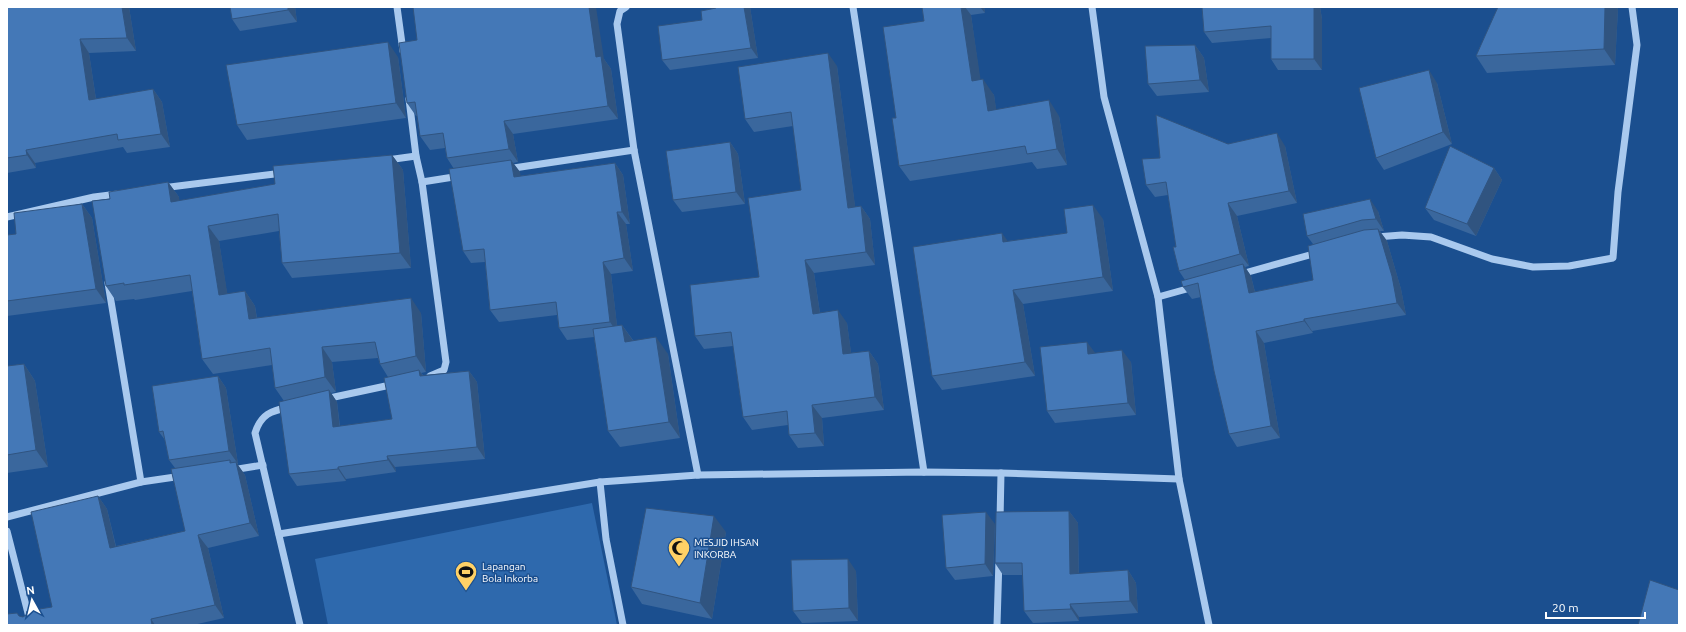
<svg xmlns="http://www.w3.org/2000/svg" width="1686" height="632" viewBox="0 0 1686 632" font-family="Ubuntu,sans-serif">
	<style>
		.green { fill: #2e69ad }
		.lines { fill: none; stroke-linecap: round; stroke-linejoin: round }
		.minor { stroke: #a9c9ee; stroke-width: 7 }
		.wall { fill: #3a679d; fill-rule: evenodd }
		.shaded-wall { fill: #305480 }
		.building { fill: #4478b7; stroke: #305480 }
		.labels { text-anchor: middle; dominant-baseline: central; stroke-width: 3; stroke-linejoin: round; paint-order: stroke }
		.poi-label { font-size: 10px; fill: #fff; stroke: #1b4f8f; text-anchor: start }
	</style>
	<rect width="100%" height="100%" fill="#1b4f8f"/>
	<!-- green -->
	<path class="green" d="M592,503L617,625H328L315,559Z"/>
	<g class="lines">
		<!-- minor -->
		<g class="minor">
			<path d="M397,7L403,51"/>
			<path d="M626,7L620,11L617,24L634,150L698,475"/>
			<path d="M853,7L924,472"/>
			<path d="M1092,7L1104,97L1158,297L1179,479L1209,625"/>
			<path d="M409,99L416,156L422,182L446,362L444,370L430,376"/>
			<path d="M387,160L416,156"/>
			<path d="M507,169L634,150"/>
			<path d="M422,182L460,176"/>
			<path d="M162,188L283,173"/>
			<path d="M7,217L94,197L118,194"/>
			<path d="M1376,237L1402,235L1431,237L1492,259L1533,267L1569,266L1613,258L1618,192L1637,45L1632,7"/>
			<path d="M1241,274L1317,253"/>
			<path d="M108,283L141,482"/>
			<path d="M1158,297L1194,287"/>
			<path d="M325,399L395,384"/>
			<path d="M289,407C271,411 261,414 255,433L300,625"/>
			<path d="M232,470L263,465"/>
			<path d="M600,482L606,539L623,625"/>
			<path d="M7,517L141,482L182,476"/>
			<path d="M1000,521L1001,473"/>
			<path d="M7,531L31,625"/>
			<path d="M279,534L600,482L698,475L924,472L1001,473L1179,479"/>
			<path d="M997,625L999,559"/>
		</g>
	</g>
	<!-- wall -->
	<g class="wall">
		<path d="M7,7H129L136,51L89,53L96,99L153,89L162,102L170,147L127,153L123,147L35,163L36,168L7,173Z"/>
		<path d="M295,7L297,22L240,31L232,19Z"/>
		<path d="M716,7H750L758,58L670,70L662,60L702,20L716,8Z"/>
		<path d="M922,7H984L985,13L971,15L980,80L994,95L996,110L1059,116L1067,165L1037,169L1032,162L910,181L899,166L896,118L924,21Z"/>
		<path d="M1202,7H1320L1322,19V70H1278L1271,59V38L1212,43L1204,32Z"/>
		<path d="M1498,7H1616L1618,9L1615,65L1487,73L1476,56Z"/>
		<path d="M1195,45L1204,58L1209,92L1157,96L1148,84Z"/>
		<path d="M398,57L406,118L247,140L237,125Z"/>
		<path d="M604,59L611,69L618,119L513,134L518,162L513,163L520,172V176L615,163L623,175L630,224H626L633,271L611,274L617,326L622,325L633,340L668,354L680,438L620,447L608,431L594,337L567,340L559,328L557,315L499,322L490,310L485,262L471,263L463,251L454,169L447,158L445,148L430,150L420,136L417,116H416L407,103Z"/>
		<path d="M837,66L855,207L861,206L870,219L875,265L814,273L820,313L847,323L851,353L869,351L878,364L884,410L822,418L824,446L798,448L789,435L788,425L752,430L743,417L733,346L704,349L695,336L759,277L801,190L793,126L754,132L745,119Z"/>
		<path d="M1437,83L1452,144L1384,170L1376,158Z"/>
		<path d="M730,142L738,154L745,204L682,212L673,200Z"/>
		<path d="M1228,144L1285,146L1297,203L1237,216L1249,266L1245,267L1251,276L1255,292L1313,280V244L1307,236L1378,211L1384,231H1380L1387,241L1401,289L1406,315L1312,331L1313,333L1264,343L1280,438L1237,447L1229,434L1201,297L1192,299L1183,287L1185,280L1179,271L1176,247L1168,195L1155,197L1146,185L1160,158Z"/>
		<path d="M392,155L403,170L411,268L292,278L282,263L279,231L219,241L227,294L245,291L255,306L257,318L421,313L426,372L421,373L423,375L469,371L477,382L485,459L395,467L396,472L346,479V481L297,486L289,474L284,401L275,388L272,365L213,374L202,359L192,291L135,300L134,299L116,301L106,286L110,199L168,182L179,197V201L275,184ZM378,358L380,364L388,377L392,419L340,426L337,402L331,393L336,392L332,362Z"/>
		<path d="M1494,168L1502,180L1476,236L1434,220L1425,208Z"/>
		<path d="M82,204L92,218L106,303L7,316V235L16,234Z"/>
		<path d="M1103,219L1113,291L1023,304L1035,376L942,390L932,376L1008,241L1067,233Z"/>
		<path d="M1095,353L1131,362L1136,415L1055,423L1047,411Z"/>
		<path d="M24,364L35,381L48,467L7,473V366Z"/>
		<path d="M218,376L226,388L238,464H237L245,475L259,536L208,548L224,618L193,625H7L17,613L19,616L23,617L52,607L98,496L107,509L116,546L185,531L175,468L169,460L165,440L159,432Z"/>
		<path d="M1069,511L1078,523L1079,574L1128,570L1136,583L1138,613L1079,617V621L1033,623L1024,611L1023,575H1003L995,563Z"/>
		<path d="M995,524L993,576L955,580L946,568Z"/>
		<path d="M726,532L712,619L642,604L631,587Z"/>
		<path d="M856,571L858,621L802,623L793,611Z"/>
	</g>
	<!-- shaded-wall -->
	<g class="shaded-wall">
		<path d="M122,7H129L136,51L127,38Z"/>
		<path d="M288,7H295L297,22L288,10Z"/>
		<path d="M589,7H596L604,59L611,69L618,119L608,106L596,57Z"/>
		<path d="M744,7H750L758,58L751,48Z"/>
		<path d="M961,7H965L971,15L983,96L972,81Z"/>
		<path d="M980,7H984L985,13Z"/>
		<path d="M1314,7H1320L1322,19V70L1314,59Z"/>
		<path d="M1605,7H1616L1618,9L1615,65L1604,49Z"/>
		<path d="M80,39L89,53L98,113L89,100Z"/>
		<path d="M388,42L398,57L406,118L396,103Z"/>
		<path d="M1195,45L1204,58L1209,92L1200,80Z"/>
		<path d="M828,53L837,66L857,221L848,208Z"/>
		<path d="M1429,70L1437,83L1452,144L1443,132Z"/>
		<path d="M983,79L994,95L999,126L988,111Z"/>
		<path d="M153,89L162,102L170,147L161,134Z"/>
		<path d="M1049,100L1059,116L1067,165L1057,149Z"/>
		<path d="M504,121L513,134L518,162L509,149Z"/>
		<path d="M1277,133L1285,146L1297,203L1289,191Z"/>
		<path d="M730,142L738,154L745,204L736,192Z"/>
		<path d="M26,150L35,163L36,168L27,155Z"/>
		<path d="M392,155L403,170L411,268L400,253Z"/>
		<path d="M511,160L520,172L523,189L514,177Z"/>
		<path d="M615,163L623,175L630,224L622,212Z"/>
		<path d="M1494,168L1502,180L1476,236L1467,224Z"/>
		<path d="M168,182L179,197L182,217L171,202Z"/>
		<path d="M1370,199L1378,211L1384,231L1376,219Z"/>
		<path d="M1228,203L1237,216L1249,266L1240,254Z"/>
		<path d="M82,204L92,218L106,303L96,289Z"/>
		<path d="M1093,205L1103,219L1113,291L1103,277Z"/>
		<path d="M861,206L870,219L875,265L866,252Z"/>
		<path d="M617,212L626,224L633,271L624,258Z"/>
		<path d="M208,226L219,241L230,310L219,295Z"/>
		<path d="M1378,229L1387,241L1401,289L1406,315L1397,303Z"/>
		<path d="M1002,233L1012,247L1003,242Z"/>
		<path d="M805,260L814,273L822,327L813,314Z"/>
		<path d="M603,262L611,274L618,334L610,322Z"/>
		<path d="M1243,264L1251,276L1258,305L1249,293Z"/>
		<path d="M1013,290L1023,304L1035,376L1025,362Z"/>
		<path d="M245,291L255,306L259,334L249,319Z"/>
		<path d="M411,298L421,313L426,372L416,356Z"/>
		<path d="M838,310L847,323L853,367L843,354Z"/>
		<path d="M1304,319L1312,331L1313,333L1304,321Z"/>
		<path d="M622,325L634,342H625Z"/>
		<path d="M1256,331L1264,343L1280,438L1271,426Z"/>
		<path d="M656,337L668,354L680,438L669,422Z"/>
		<path d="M1087,342L1096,354H1088Z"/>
		<path d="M322,347L332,362L336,392L325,377Z"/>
		<path d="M1122,350L1131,362L1136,415L1128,403Z"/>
		<path d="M869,351L878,364L884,410L875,397Z"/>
		<path d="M24,364L35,381L48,467L36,450Z"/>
		<path d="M419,370L427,382L420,376Z"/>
		<path d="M469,371L477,382L485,459L477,447Z"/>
		<path d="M218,376L226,388L238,464L229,451Z"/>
		<path d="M329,390L337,402L341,439L333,427Z"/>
		<path d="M812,405L822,418L824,446L815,433Z"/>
		<path d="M387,456L395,467L396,472L388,460Z"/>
		<path d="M230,460L238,472L236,462L245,475L259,536L250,523Z"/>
		<path d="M338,467L346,479V481L338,469Z"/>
		<path d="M98,496L107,509L119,561L110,548Z"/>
		<path d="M1069,511L1078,523L1079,586L1070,574Z"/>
		<path d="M986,512L995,524L993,576L985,564Z"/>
		<path d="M714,516L726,532L712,619L700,603Z"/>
		<path d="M198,535L208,548L224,618L215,605Z"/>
		<path d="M848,559L856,571L858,621L849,608Z"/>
		<path d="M1128,570L1136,583L1138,613L1130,601Z"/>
		<path d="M1070,604L1079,617V621L1071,609Z"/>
		<path d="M151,619L155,625H152Z"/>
	</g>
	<!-- building -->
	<g class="building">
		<path d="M7,7H122L127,38L80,39L89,100L153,89L161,134L118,140L117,134L26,150L27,155L7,158Z"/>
		<path d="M230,7H288V10L232,19Z"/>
		<path d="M413,7H589L596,57L601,56L608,106L504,121L509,149L447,158L443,133L420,136L415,102L407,103L399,43L417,40Z"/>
		<path d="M716,7H744L751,48L662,60L658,26L702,20L701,11L716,8Z"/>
		<path d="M922,7H961L972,81L983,79L988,111L1049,100L1057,149L1027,154L1025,146L899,166L892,118H896L883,27L924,21Z"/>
		<path d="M1202,7H1314V59H1271V26L1204,32Z"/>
		<path d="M1498,7H1605L1604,49L1476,56Z"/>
		<path d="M388,42L396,103L237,125L226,65Z"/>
		<path d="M1195,45L1200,80L1148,84L1145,46Z"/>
		<path d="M828,53L848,208L861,206L866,252L805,260L813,314L838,310L843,354L869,351L875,397L812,405L815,433L789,435L787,411L743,417L731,332L695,336L690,285L759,277L748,198L801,190L791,112L745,119L738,67Z"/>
		<path d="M1429,70L1443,132L1376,158L1359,88Z"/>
		<path d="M1156,115L1228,144L1277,133L1289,191L1228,203L1240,254L1179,271L1173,247H1176L1166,182L1146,185L1142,159L1160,158Z"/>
		<path d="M730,142L736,192L673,200L666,151Z"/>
		<path d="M1450,146L1494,168L1467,224L1425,208Z"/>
		<path d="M392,155L400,253L282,263L278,214L208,226L219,295L245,291L249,319L411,298L416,356L380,364L375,342L322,347L325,377L275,388L270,348L202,359L190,275L124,285V283L106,286L92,201L110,199L109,192L168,182L171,202L275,184L273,166Z"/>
		<path d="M511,160L514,177L615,163L622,212H617L624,258L603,262L610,322L559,328L556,302L490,310L484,249L463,251L449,169Z"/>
		<path d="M1370,199L1376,219L1362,220L1307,236L1303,214Z"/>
		<path d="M82,204L96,289L7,301V235L16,234L14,213Z"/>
		<path d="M1093,205L1103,277L1013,290L1025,362L932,376L913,247L1002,233L1003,242L1067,233L1064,209Z"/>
		<path d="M1378,229L1392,276L1397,303L1304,319V321L1256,331L1271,426L1229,434L1214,371L1198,283L1183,287L1181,281L1243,264L1249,293L1313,280L1308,246L1364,230Z"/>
		<path d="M622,325L625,342L656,337L669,422L608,431L593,329Z"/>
		<path d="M1087,342L1088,354L1122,350L1128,403L1047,411L1040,347Z"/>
		<path d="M24,364L36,450L7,455V366Z"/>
		<path d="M419,370L420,376L469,371L477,447L387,456L388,460L338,467V469L289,474L279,402L329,390L333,427L392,419L384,378Z"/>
		<path d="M218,376L229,451L169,460L163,431L159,432L152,386Z"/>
		<path d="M230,460V463L236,462L250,523L198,535L215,605L151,619L152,625H7V614L17,613L19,616L23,617L26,615L27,611L52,607L31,512L98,496L110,548L185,531L171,469Z"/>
		<path d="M646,508L714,516L700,603L631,587Z"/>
		<path d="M1069,511L1070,574L1128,570L1130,601L1070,604L1071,609L1024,611L1022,563H995L996,512Z"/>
		<path d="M986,512L985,564L946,568L942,515Z"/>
		<path d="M848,559L849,608L793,611L791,560Z"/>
		<path d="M1650,580L1679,590V625H1638Z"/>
	</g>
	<!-- icons -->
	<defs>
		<g id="mosque-pin" transform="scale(1.15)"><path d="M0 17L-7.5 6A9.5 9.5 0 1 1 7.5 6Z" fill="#ffd166" stroke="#1b4f8f"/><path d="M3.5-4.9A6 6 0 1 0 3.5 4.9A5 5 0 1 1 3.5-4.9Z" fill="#111"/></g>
		<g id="stadium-pin" transform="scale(1.15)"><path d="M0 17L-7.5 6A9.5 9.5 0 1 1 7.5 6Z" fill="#ffd166" stroke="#1b4f8f"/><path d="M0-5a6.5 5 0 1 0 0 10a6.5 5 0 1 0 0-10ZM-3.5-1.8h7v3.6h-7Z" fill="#111"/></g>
	</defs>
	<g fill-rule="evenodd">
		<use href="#mosque-pin" x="679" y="548"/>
		<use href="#stadium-pin" x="466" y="572"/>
	</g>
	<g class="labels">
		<!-- poi labels -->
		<g class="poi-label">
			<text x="694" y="542">MESJID IHSAN<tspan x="694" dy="12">INKORBA</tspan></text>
			<text x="482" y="566">Lapangan<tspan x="482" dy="12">Bola Inkorba</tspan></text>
		</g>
	</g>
	<!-- border -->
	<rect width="1686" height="632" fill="none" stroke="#ffffff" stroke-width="16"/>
	<!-- north arrow -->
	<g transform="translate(32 600) rotate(352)" stroke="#1b4f8f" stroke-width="3" paint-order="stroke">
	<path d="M0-3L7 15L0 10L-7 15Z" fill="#ffffff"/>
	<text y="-6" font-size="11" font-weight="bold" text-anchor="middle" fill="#ffffff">N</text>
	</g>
	<!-- scale -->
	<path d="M1546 612v6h99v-6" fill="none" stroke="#ffffff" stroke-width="2"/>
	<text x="1552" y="612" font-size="12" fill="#ffffff" stroke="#1b4f8f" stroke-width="3" paint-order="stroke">20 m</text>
</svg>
